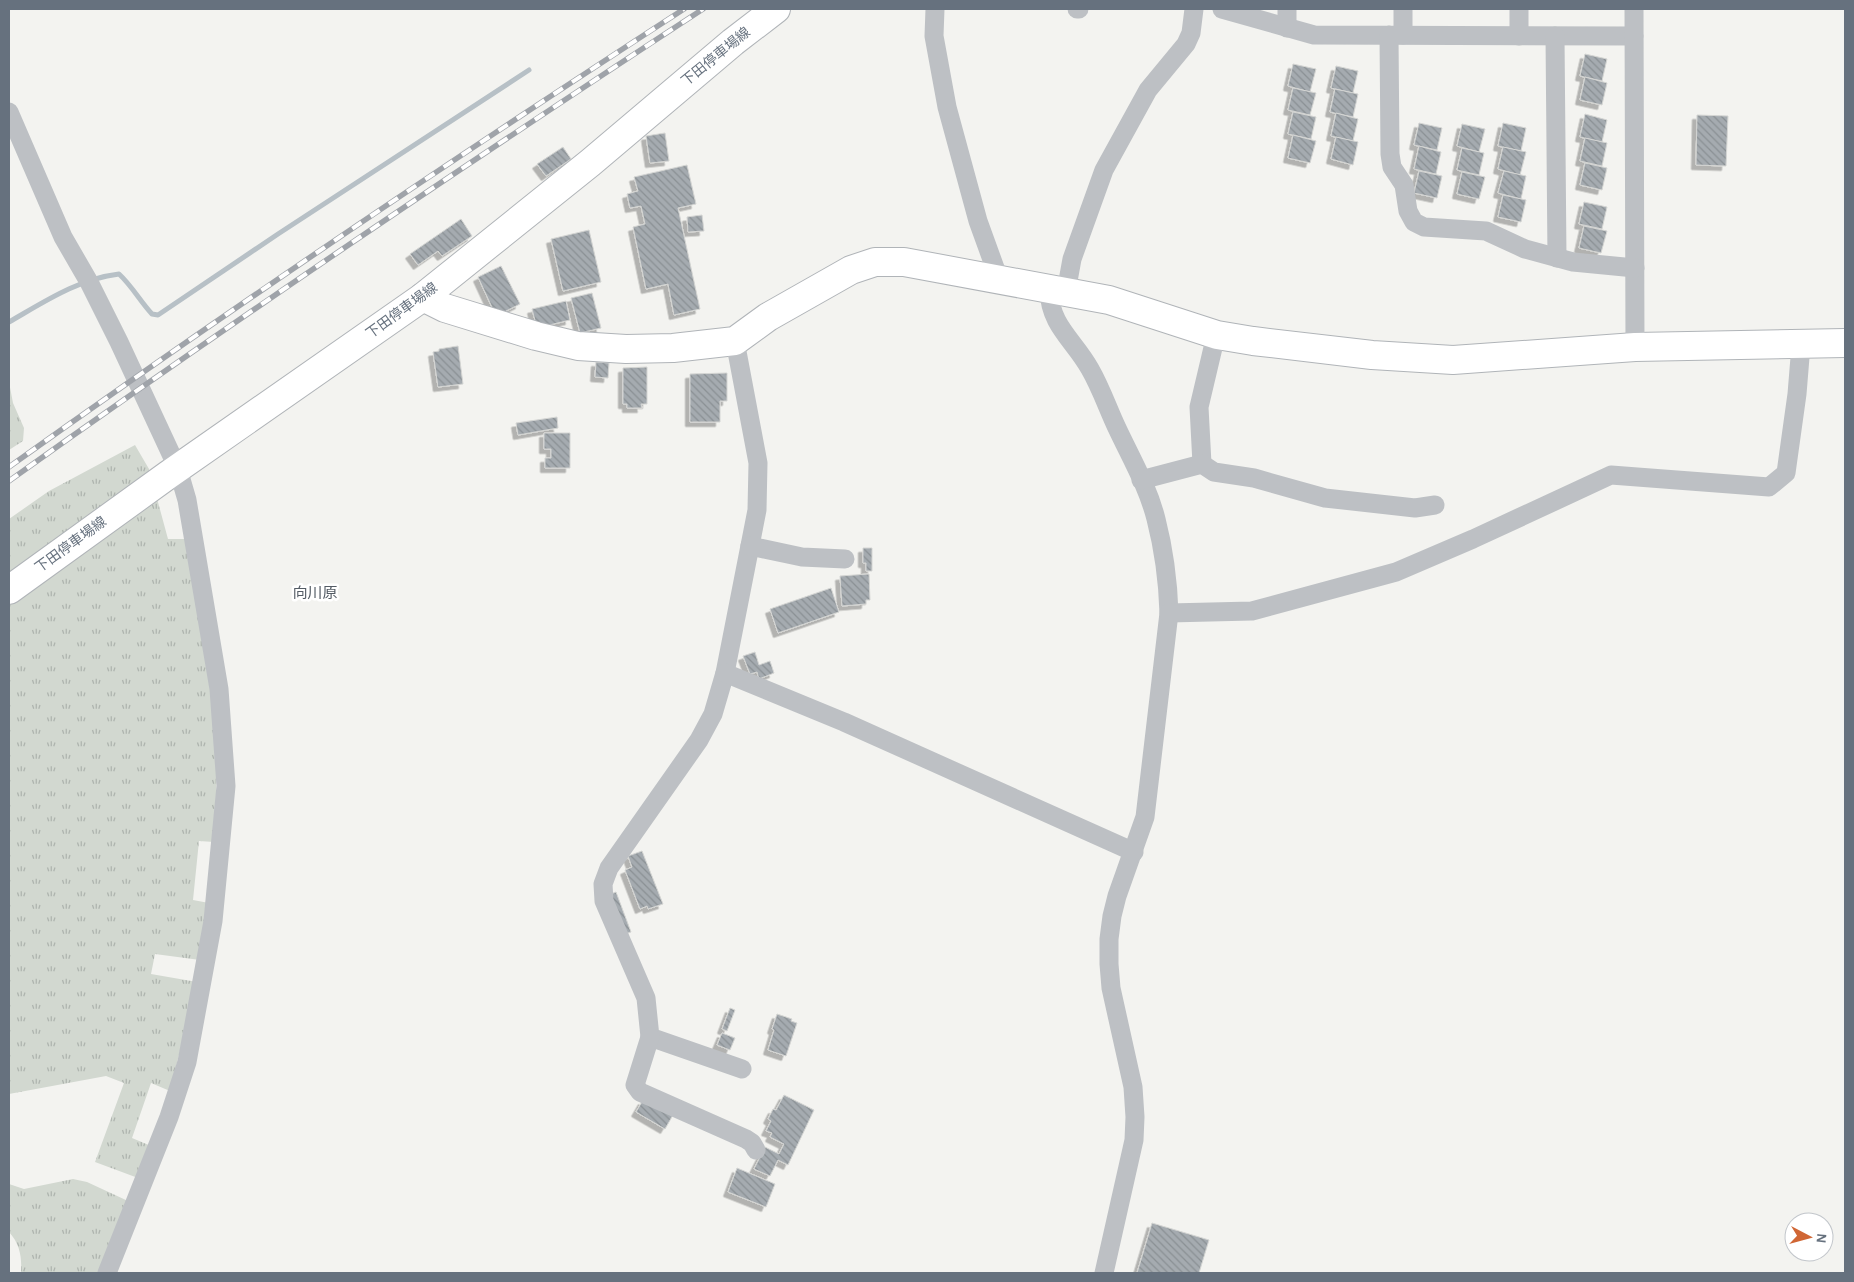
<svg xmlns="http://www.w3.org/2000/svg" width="1854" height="1282" viewBox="0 0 1854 1282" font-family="'Alegreya Sans','Noto Sans JP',sans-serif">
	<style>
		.grass { fill: url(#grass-tufts) }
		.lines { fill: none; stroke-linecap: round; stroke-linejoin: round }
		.stream { stroke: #b7c0c6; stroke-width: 5 }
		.building { fill: url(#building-back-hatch); stroke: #d4d5d3; filter: url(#shadow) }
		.secondary-casing { stroke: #b0b4b8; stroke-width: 30 }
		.street { stroke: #bdc0c4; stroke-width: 19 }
		.secondary { stroke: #fff; stroke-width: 28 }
		.rail-casing { stroke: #9fa3a9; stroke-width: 5.5 }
		.rail { stroke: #fff; stroke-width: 4; stroke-dasharray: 11; stroke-linecap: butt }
		.labels { text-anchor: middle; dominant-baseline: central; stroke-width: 5; stroke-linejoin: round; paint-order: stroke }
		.street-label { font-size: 14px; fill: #66717e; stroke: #fff }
		.neighbourhood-label { font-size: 15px; fill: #535b64; stroke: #fff }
	</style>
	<defs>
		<pattern id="grass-tufts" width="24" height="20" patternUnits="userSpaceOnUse" patternTransform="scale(1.25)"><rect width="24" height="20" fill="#d2d8d0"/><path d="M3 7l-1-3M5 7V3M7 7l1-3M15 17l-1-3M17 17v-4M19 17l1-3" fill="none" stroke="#aeb4ae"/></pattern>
		<pattern id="building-back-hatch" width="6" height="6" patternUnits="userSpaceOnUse" patternTransform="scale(1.25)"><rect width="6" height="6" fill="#a5abb0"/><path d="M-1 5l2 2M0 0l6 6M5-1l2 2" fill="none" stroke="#8a9094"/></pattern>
		<filter id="shadow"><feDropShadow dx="-4.5" dy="4.5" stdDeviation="0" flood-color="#0004"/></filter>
	</defs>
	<rect width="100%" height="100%" fill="#f3f3f0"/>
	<!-- grass -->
	<g class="grass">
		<path d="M9,382L13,403L24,428L23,441L9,450Z"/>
		<path d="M135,445L149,469L168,539H186C192,590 206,639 212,689C218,740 217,791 214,842L199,841L193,900L209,903L200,960L155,954L151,974L197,982L170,1091L151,1083L132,1138L151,1146L138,1178L95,1162L124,1083L106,1076L9,1094V519L49,491Z"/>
		<path d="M73,1179L87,1182L128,1201L98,1273H21C22,1257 20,1244 9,1232V1184L24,1189Z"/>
	</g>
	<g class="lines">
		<!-- stream -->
		<path class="stream" d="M9,322C44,302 78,279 119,274C132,286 140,301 152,314L158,315L278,234L529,70"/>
	</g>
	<!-- building -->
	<g class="building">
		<path d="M1585,54L1607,59L1602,81L1580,76Z"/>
		<path d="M1293,64L1316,69L1310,92L1288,86Z"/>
		<path d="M1336,66L1358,71L1353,93L1331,88Z"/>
		<path d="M1585,77L1607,83L1602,105L1580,100Z"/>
		<path d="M1293,88L1316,93L1310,115L1288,110Z"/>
		<path d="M1335,89L1358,94L1353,117L1330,112Z"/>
		<path d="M1293,112L1316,117L1311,139L1288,134Z"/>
		<path d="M1336,113L1358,119L1353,141L1331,136Z"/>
		<path d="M1585,114L1607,120L1602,142L1580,137Z"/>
		<path d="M1697,115L1728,116L1726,166L1696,165Z"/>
		<path d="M1419,123L1442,128L1437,150L1414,145Z"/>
		<path d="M1503,123L1526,128L1521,151L1498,146Z"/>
		<path d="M1462,124L1485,129L1479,152L1457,146Z"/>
		<path d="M665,133L669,161L650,163L646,136Z"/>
		<path d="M1293,135L1316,141L1310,163L1288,158Z"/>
		<path d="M1336,137L1358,142L1353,165L1331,159Z"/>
		<path d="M1585,138L1607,143L1602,166L1580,161Z"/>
		<path d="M1419,146L1441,152L1436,174L1414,169Z"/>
		<path d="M563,147L571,159L546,176L537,164Z"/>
		<path d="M1503,147L1526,152L1520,175L1498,169Z"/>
		<path d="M1462,148L1484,153L1479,175L1457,170Z"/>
		<path d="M1585,163L1607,168L1602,190L1580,185Z"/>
		<path d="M687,165L696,204L678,208L700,309L674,315L668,284L646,289L633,227L645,224L641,206L630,208L627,194L638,191L634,177Z"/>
		<path d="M1419,171L1442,176L1437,198L1414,193Z"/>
		<path d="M1504,171L1526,176L1521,199L1498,193Z"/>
		<path d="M1462,172L1485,177L1479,199L1457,194Z"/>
		<path d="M1503,195L1526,200L1521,222L1498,217Z"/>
		<path d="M1584,202L1607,207L1602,229L1579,224Z"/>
		<path d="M702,215L704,231L688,232L687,217Z"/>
		<path d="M461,219L472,236L442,256L438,251L418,265L410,254Z"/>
		<path d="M1584,226L1607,231L1601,253L1579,248Z"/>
		<path d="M589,230L601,282L563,291L551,239Z"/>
		<path d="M501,266L520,304L496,316L478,277Z"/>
		<path d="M592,293L601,328L580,333L571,298Z"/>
		<path d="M566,301L570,320L537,328L532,309Z"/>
		<path d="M458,346L463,384L438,387L433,352L439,351V349Z"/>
		<path d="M596,362L609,363L608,378L595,377Z"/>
		<path d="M647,367V404H641L642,408H627V404H623V368Z"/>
		<path d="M727,373V401H720V422H690V374Z"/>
		<path d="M557,417L558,428L518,435L516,423Z"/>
		<path d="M544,433H570V468H545V458H551V449H544Z"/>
		<path d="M863,548H872V571H866V563H863Z"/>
		<path d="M869,574L870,600H866V604L842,606L840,576Z"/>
		<path d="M831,588L839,612L778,633L770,609Z"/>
		<path d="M755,652L759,665L770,661L774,673L759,679L757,672L750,674L743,656Z"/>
		<path d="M642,851L663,904L648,909L647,906L640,909L625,870L632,867L628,856Z"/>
		<path d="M616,892L631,932L622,935L608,895Z"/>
		<path d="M730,1008L735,1010L727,1031L722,1029Z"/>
		<path d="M777,1014L792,1019L791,1021L797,1023L786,1056L768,1050L774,1030L772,1029Z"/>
		<path d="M722,1033L735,1038L730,1050L717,1045Z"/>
		<path d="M784,1095L814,1110L788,1165L778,1160L770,1176L754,1169L765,1147L779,1154L784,1144L770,1137L772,1133L766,1131L771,1121L768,1119L773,1109L776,1110Z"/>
		<path d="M643,1100L673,1115L665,1129L636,1112Z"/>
		<path d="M737,1168L775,1184L766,1207L728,1192Z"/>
		<path d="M1152,1223L1209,1240L1199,1273H1137Z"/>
	</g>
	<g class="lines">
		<!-- secondary casing -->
		<g class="secondary-casing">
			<g id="secondary">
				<path d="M423,297L445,308L536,336L578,346L626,349L673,348L735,341L768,317L851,270L875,262H904L1109,300L1217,335L1253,341L1372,355L1453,360L1635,347L1845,343"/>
				<path d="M9,590L168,475L423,297L590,163L733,42L776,9"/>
			</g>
		</g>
		<!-- street -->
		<g class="street">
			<path d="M935,9L934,36L947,107L978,221L999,279"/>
			<path d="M1077,9H1079"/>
			<path d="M1222,9L1314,35L1634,36"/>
			<path d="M1287,9V28"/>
			<path d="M1519,9V36"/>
			<path d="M1634,9L1635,347"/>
			<path d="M1389,35L1390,154L1392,167L1404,185L1408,211L1414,222L1424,227L1486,231L1525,249L1573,262L1635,268"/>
			<path d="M1403,35V9"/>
			<path d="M1555,36L1557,258"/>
			<path d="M9,112L63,237L89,282L119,342L178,469L187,500L219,689L226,786L213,921L187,1062L169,1117L107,1273"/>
			<path d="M1049,290C1050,326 1074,340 1090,369C1101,388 1108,409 1117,428C1131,458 1148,487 1156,519C1164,550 1168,581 1169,613L1145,817L1117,896L1112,916L1109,939V964L1111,988L1133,1087L1135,1117L1134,1140L1104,1273"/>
			<path d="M1066,292L1072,259L1104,170L1148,90L1186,44L1191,33L1194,9"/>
			<path d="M735,341L758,463L757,510L725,673L713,714L699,740L609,868L603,884L604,901L646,998L650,1037L742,1069"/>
			<path d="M1202,464L1199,407L1216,335"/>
			<path d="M1141,480L1202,464L1214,472L1254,478L1325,498L1415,508L1435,505"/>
			<path d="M750,546L802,557L845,559"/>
			<path d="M1169,613L1252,611L1396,572L1473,539L1611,475L1769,487L1786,473L1797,394L1801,345"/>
			<path d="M725,673L844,722L1134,852"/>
			<path d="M650,1037L635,1085L640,1092L746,1139L752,1143L756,1150"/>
		</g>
		<!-- secondary -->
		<use href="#secondary" class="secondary"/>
		<!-- rail casing -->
		<g class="rail-casing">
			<g id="rail">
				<path d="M9,467C230,309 456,157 684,9"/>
				<path d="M9,481C236,319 469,162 703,9"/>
			</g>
		</g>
		<!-- rail -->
		<use href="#rail" class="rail"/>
	</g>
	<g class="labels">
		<!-- street labels -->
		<g class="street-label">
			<text transform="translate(716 57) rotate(-39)">下田停車場線</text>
			<text transform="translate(402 311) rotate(-36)">下田停車場線</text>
			<text transform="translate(71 545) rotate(-36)">下田停車場線</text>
		</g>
		<!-- neighbourhood labels -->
		<g class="neighbourhood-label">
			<text x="315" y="593">向川原</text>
		</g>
	</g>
	<!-- border -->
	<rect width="1854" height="1282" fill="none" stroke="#66717e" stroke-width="20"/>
	<!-- north arrow -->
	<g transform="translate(1809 1237) rotate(96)"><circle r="24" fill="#ffffff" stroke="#c2c6cb"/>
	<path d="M0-4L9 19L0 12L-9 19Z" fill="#d06634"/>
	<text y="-8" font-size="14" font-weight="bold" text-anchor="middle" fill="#66717e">N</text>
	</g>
</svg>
